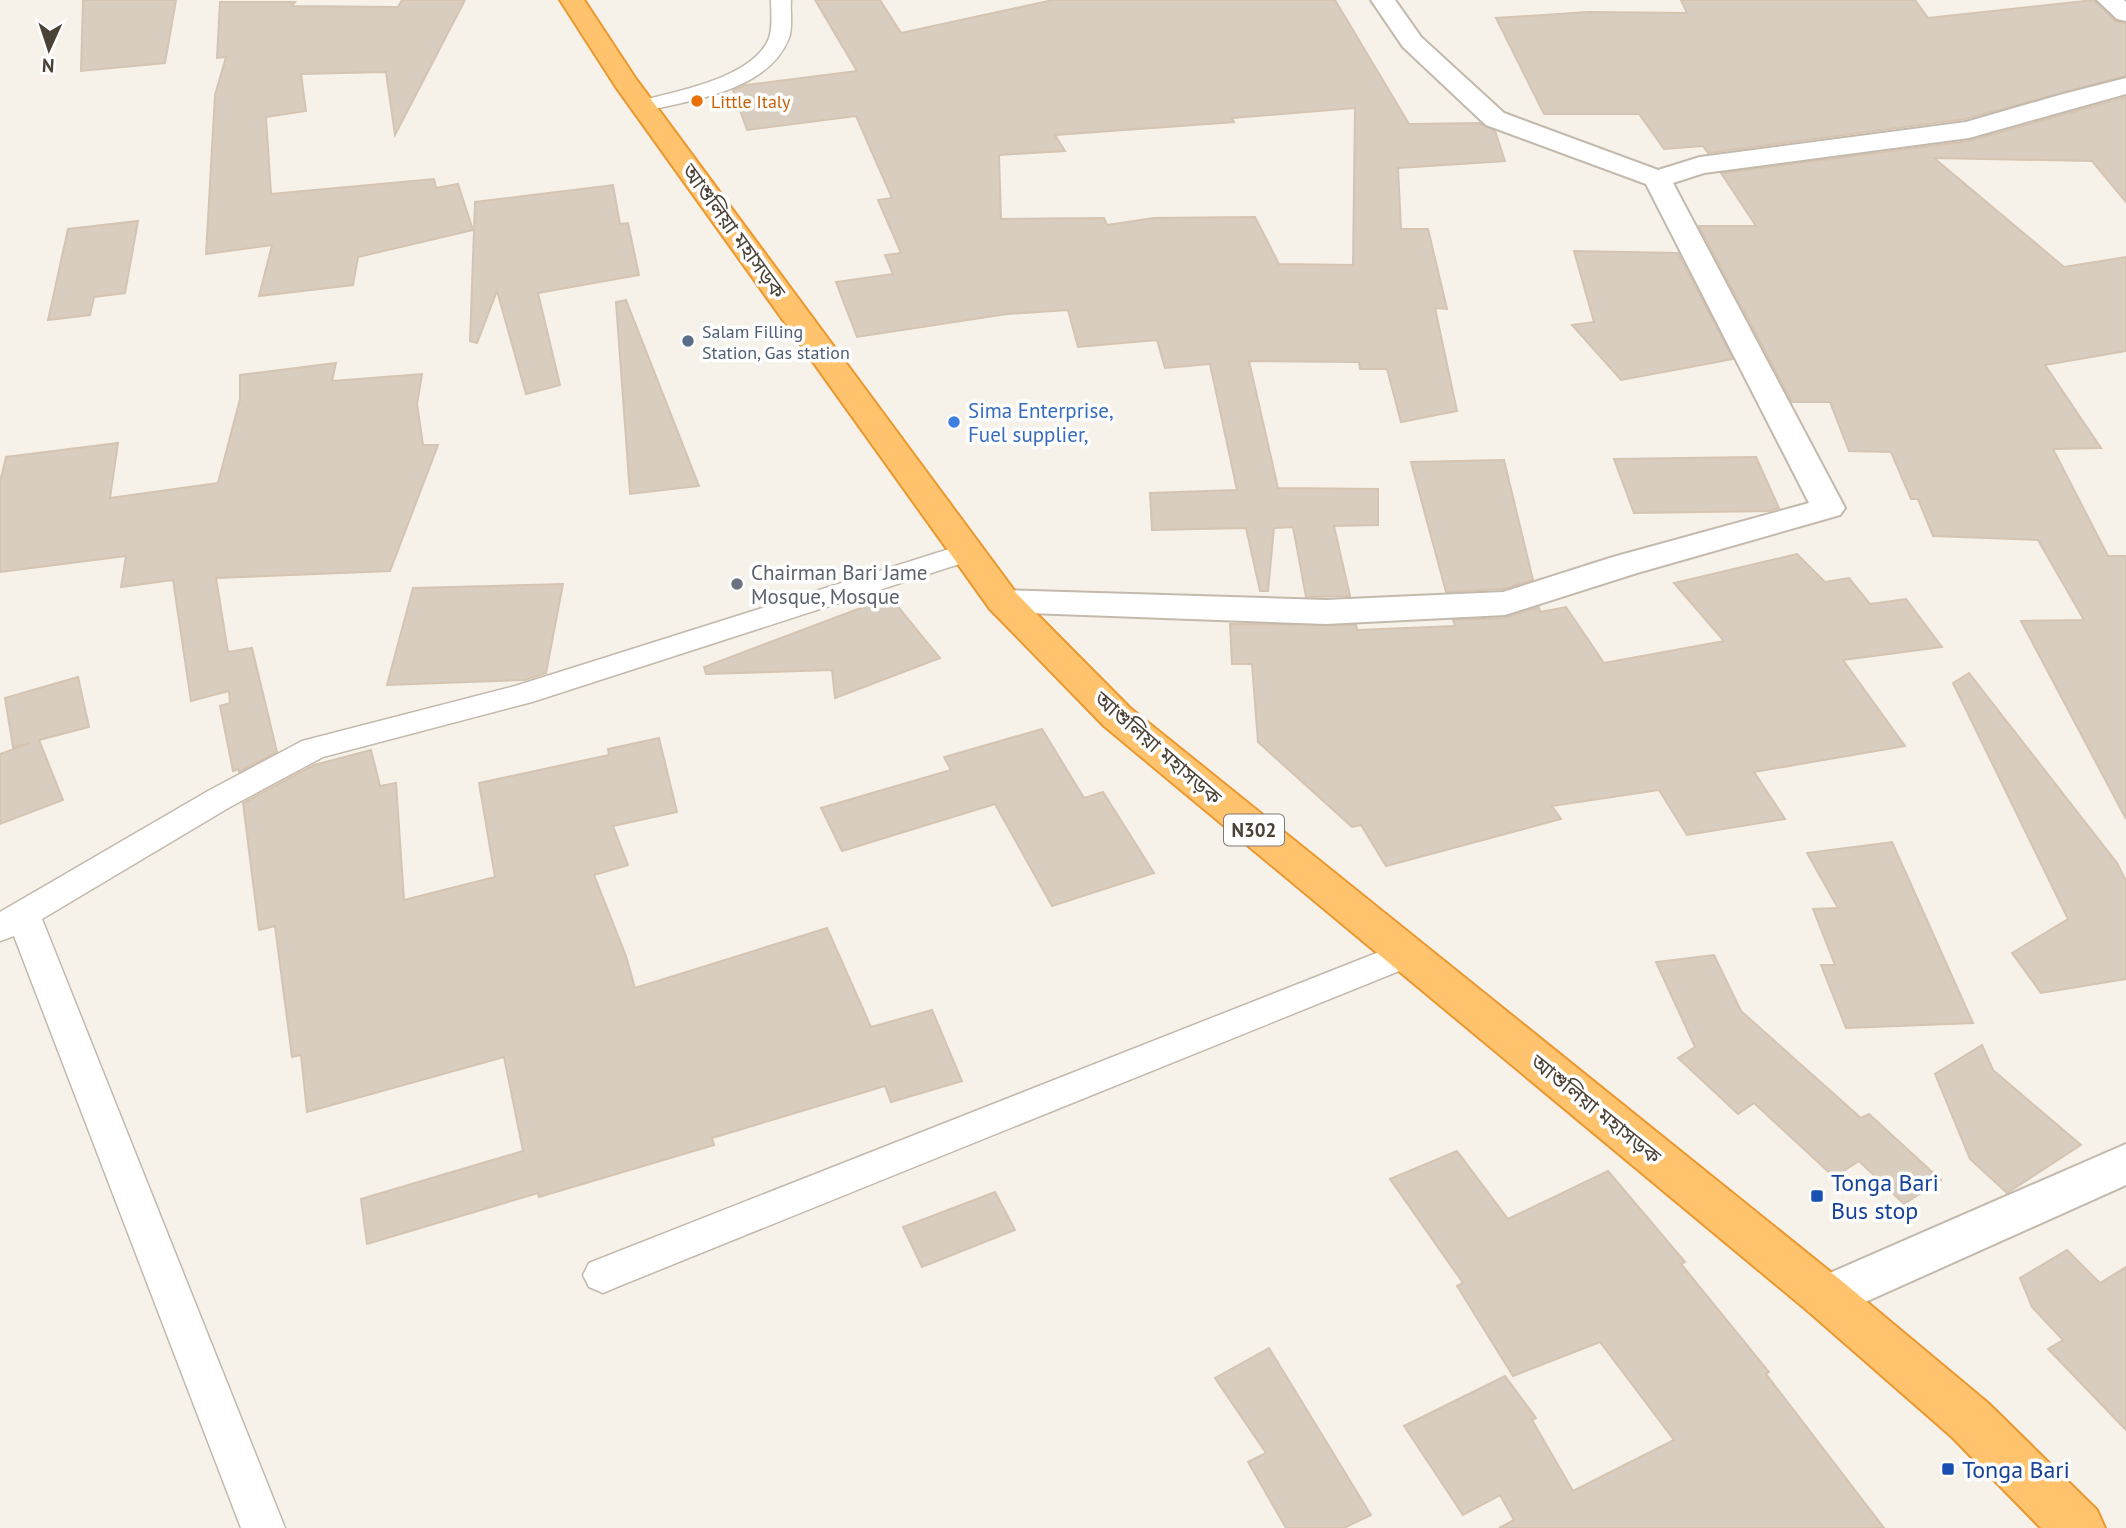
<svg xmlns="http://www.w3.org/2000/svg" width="2126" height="1528" viewBox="0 0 2126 1528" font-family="'PT Sans','Noto Sans Bengali',sans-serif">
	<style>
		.building { fill: #d9cdbf; stroke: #d5c4b1; stroke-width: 2; fill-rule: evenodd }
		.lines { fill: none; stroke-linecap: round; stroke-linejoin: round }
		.lane-casing { stroke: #c3b9ac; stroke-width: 3 }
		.street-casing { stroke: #c3b9ac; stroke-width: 4 }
		.highway-casing { stroke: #eb9830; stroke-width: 4 }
		.lane { fill: #fff; fill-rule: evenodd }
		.street { fill: #fff; fill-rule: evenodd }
		.highway { fill: #ffc36d; fill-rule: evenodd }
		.food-dot { fill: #e8710a; stroke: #fff; stroke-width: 2.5 }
		.service-dot { fill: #5c6f8a; stroke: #fff; stroke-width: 2.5 }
		.shop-dot { fill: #3f7fe0; stroke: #fff; stroke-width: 2.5 }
		.worship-dot { fill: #6b7280; stroke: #fff; stroke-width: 2.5 }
		.transit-dot { fill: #1a4fb4; stroke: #fff; stroke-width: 2.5 }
		.labels { text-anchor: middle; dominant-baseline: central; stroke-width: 7; stroke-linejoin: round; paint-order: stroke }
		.far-food-label { font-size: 18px; fill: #c56008; stroke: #fff; text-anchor: start }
		.far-service-label { font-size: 18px; fill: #4e5e75; stroke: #fff; text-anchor: start }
		.shield { fill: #fff; stroke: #817b73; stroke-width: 2 }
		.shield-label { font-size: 19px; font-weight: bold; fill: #4b4237 }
		.street-label { font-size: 21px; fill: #4b4237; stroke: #fff }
		.shop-label { font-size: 21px; fill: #366cbe; stroke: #fff; text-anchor: start }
		.worship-label { font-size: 21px; fill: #5b616d; stroke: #fff; text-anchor: start }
		.near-transit-label { font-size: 24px; fill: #164399; stroke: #fff; text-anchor: start }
	</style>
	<rect width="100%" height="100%" fill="#f6f2ea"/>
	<!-- building -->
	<g class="building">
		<path d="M83,0H176L165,63L81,71Z"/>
		<path d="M402,0H465L395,135L386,72L301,74L306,111L266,117L271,194L434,179L436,188L458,184L473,230L358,257L353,285L259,296L272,245L206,254L215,95L226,57L217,58L220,2H295L292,6L398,7Z"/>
		<path d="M815,0H880L901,33L1053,0H1335L1409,124L1480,123L1495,131L1505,161L1398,168L1401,229H1428L1447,309L1435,308L1457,411L1401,422L1387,369H1360L1359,362L1249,361L1278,488L1378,489V525L1334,526L1350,596L1306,597L1293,527L1274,528L1268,591H1260L1246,528L1152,530L1150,493L1237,490L1210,364L1165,368L1157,340L1078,347L1068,310L1007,314L857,337L836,282L893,274L885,255L901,253L878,200L892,198L856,116L747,130L733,90L746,85L857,71ZM1355,108L1353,265L1279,264L1255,217L1154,218L1107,225L1104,218L1001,219L999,155L1065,151L1055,135L1234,122L1232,118Z"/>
		<path d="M1681,0H1915L1928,18L2094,0L2115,21L2126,23V76L1965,119L1708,153L1703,146L1664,149L1639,114H1544L1496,18L1588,12L1687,13Z"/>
		<path d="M2126,97V202L2092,161L1934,158L2064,267L2126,257V351L2045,365L2101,448L2053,449L2108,556H2126V819L2021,621L2084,620L2038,540L1933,536L1918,499H1911L1891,452L1849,451L1830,402H1792L1699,226H1756L1721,173L1969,141Z"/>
		<path d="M613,185L620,224L628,223L639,275L538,293L560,385L526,394L497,291L477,343L470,341L475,202Z"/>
		<path d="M138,221L125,293L94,297L90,315L48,320L68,229Z"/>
		<path d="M1574,251L1678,253L1733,359L1621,380L1572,325L1594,322Z"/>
		<path d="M626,300L699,486L630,494L616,302Z"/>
		<path d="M336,363L332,381L422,374L417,404L423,445H438L390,571L216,578L228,652L252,648L277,752L239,772V769L233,771L220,706L230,703L229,691L191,701L173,580L121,587L126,556L0,572V482L6,457L118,443L110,498L218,483L240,399V375Z"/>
		<path d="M1756,457L1779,508L1769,511L1634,513L1614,459Z"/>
		<path d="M1504,460L1533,580L1503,589L1446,592L1411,462Z"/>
		<path d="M1797,554L1825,582L1849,578L1870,604L1906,599L1942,647L1843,660L1905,746L1754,772L1785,819L1687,835L1659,790L1552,806L1561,819L1386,866L1361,825L1352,827L1258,742L1252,664H1232L1230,624L1356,625L1357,630L1455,626L1453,620L1505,618L1539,607L1540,612L1566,607L1604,663L1724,641L1674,583Z"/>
		<path d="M563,584L546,673L525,680L387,685L413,588Z"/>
		<path d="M890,597L940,658L835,698L832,670L706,674L704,667Z"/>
		<path d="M1969,673L2117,863L2126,881V979L2041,993L2012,953L2068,919L1953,683Z"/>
		<path d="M78,677L89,727L39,740L63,800L0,824V754L30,743L13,747L5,698Z"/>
		<path d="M1042,729L1084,798L1103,792L1154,873L1052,906L995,804L842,851L821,808L951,770L944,757Z"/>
		<path d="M659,738L677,812L613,826L628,865L594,875L626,956L635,988L827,928L871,1027L932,1010L962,1081L891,1102L885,1086L712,1138L714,1145L539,1197L538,1193L367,1244L361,1199L523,1151L504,1057L307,1112L301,1055L292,1057L275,926L259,930L243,803L314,765L371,750L380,786L396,783L404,900L495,877L479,783L609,755L608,749Z"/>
		<path d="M1892,842L1973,1023L1846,1028L1821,965H1835L1813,909L1838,908L1807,853Z"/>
		<path d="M1714,955L1741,1011L1861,1118L1869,1114L1941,1180L1904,1204L1859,1161L1834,1177L1754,1103L1738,1114L1678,1058L1695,1047L1656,962Z"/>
		<path d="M1982,1045L1993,1070L2081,1145L2007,1193L1970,1159L1935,1074Z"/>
		<path d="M1457,1151L1508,1219L1608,1171L1685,1262L1681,1264L1769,1372L1766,1374L1884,1528H1499L1514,1520L1500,1495L1463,1515L1404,1426L1505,1376L1536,1418L1532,1420L1573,1491L1674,1440L1600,1342L1513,1376L1457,1286L1463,1283L1390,1179Z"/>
		<path d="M995,1192L1015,1230L922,1267L903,1227Z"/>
		<path d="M2067,1250L2100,1283L2126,1267V1430L2048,1349L2063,1340L2032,1307L2020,1278Z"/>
		<path d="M1269,1348L1371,1515L1344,1528H1286L1248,1462L1266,1453L1215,1378Z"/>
	</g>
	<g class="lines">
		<!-- lane casing -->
		<g class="lane-casing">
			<g id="lane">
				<path d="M771,0H791C790,12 793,27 789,38C768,92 690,100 642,112L635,110L631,106L635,102C673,92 753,79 769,38C773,26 771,12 771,0Z"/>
				<path d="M968,543L978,546L982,552L978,558L532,702L323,757L230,807L42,919L285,1528H241L14,936L0,941V912L208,791L302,741L515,686Z"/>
				<path d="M1407,941L1419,945L1424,954L1419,963L617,1287L603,1293L589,1287L583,1275L589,1263Z"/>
			</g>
		</g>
		<!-- street casing -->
		<g class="street-casing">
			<g id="street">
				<path d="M1371,0H1395L1421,37L1504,113L1658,170L1700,157L1966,122L2063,94L2126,78V94L1969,138L1704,173L1673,183L1845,508L1840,515L1637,573L1505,615L1326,624L1003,612L990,609L985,601L990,593L1003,590L1326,600L1503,592L1613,557L1809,503L1646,184L1486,125L1403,47Z"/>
				<path d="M2097,0H2124L2126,2V21L2117,19Z"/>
				<path d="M2126,1144V1185L1843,1312L1826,1319L1809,1312L1802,1297L1809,1282Z"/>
			</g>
		</g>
		<!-- highway casing -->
		<g class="highway-casing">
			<path id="highway" d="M560,0H584L636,79L1016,593L1130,708L1843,1282L1988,1403L2097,1510L2105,1528H2041L1952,1437L1809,1312L1104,726L990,609L616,87Z"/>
		</g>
		<!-- lane -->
		<use href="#lane" class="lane"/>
		<!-- street -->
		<use href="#street" class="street"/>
		<!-- highway -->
		<use href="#highway" class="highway"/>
	</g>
	<!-- markers -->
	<circle class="food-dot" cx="697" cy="101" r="7"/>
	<circle class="service-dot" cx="688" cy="341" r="7"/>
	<circle class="shop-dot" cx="954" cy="422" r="7"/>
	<circle class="worship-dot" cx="737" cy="584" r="7"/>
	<g class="transit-dot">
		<rect x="1810" y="1189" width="14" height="14" rx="3.5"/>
		<rect x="1941" y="1462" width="14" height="14" rx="3.5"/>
	</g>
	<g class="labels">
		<!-- far-food labels -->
		<g class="far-food-label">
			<text x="711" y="101">Little Italy</text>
		</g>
		<!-- far-service labels -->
		<g class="far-service-label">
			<text x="702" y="331">Salam Filling<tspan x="702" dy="21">Station, Gas station</tspan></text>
		</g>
		<!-- shield labels -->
		<rect class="shield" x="1224" y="814.5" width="60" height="31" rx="5"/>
		<g class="shield-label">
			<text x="1254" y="830">N302</text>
		</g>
		<!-- street labels -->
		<g class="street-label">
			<text transform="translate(734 231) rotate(54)">আশুলিয়া মহাসড়ক</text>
			<text transform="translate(1158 748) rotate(41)">আশুলিয়া মহাসড়ক</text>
			<text transform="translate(1596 1109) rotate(39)">আশুলিয়া মহাসড়ক</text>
		</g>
		<!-- shop labels -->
		<g class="shop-label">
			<text x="968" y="410">Sima Enterprise,<tspan x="968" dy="24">Fuel supplier,</tspan></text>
		</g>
		<!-- worship labels -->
		<g class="worship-label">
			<text x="751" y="572">Chairman Bari Jame<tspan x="751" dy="24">Mosque, Mosque</tspan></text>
		</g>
		<!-- near-transit labels -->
		<g class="near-transit-label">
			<text x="1831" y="1182">Tonga Bari<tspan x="1831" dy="28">Bus stop</tspan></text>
			<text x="1962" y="1469">Tonga Bari</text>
		</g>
	</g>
	<!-- north arrow -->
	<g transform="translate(49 49) rotate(183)" stroke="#ffffff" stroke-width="5" paint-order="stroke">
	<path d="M0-5L12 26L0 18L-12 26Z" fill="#4b4237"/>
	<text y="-10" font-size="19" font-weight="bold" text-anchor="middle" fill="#4b4237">N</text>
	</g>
</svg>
